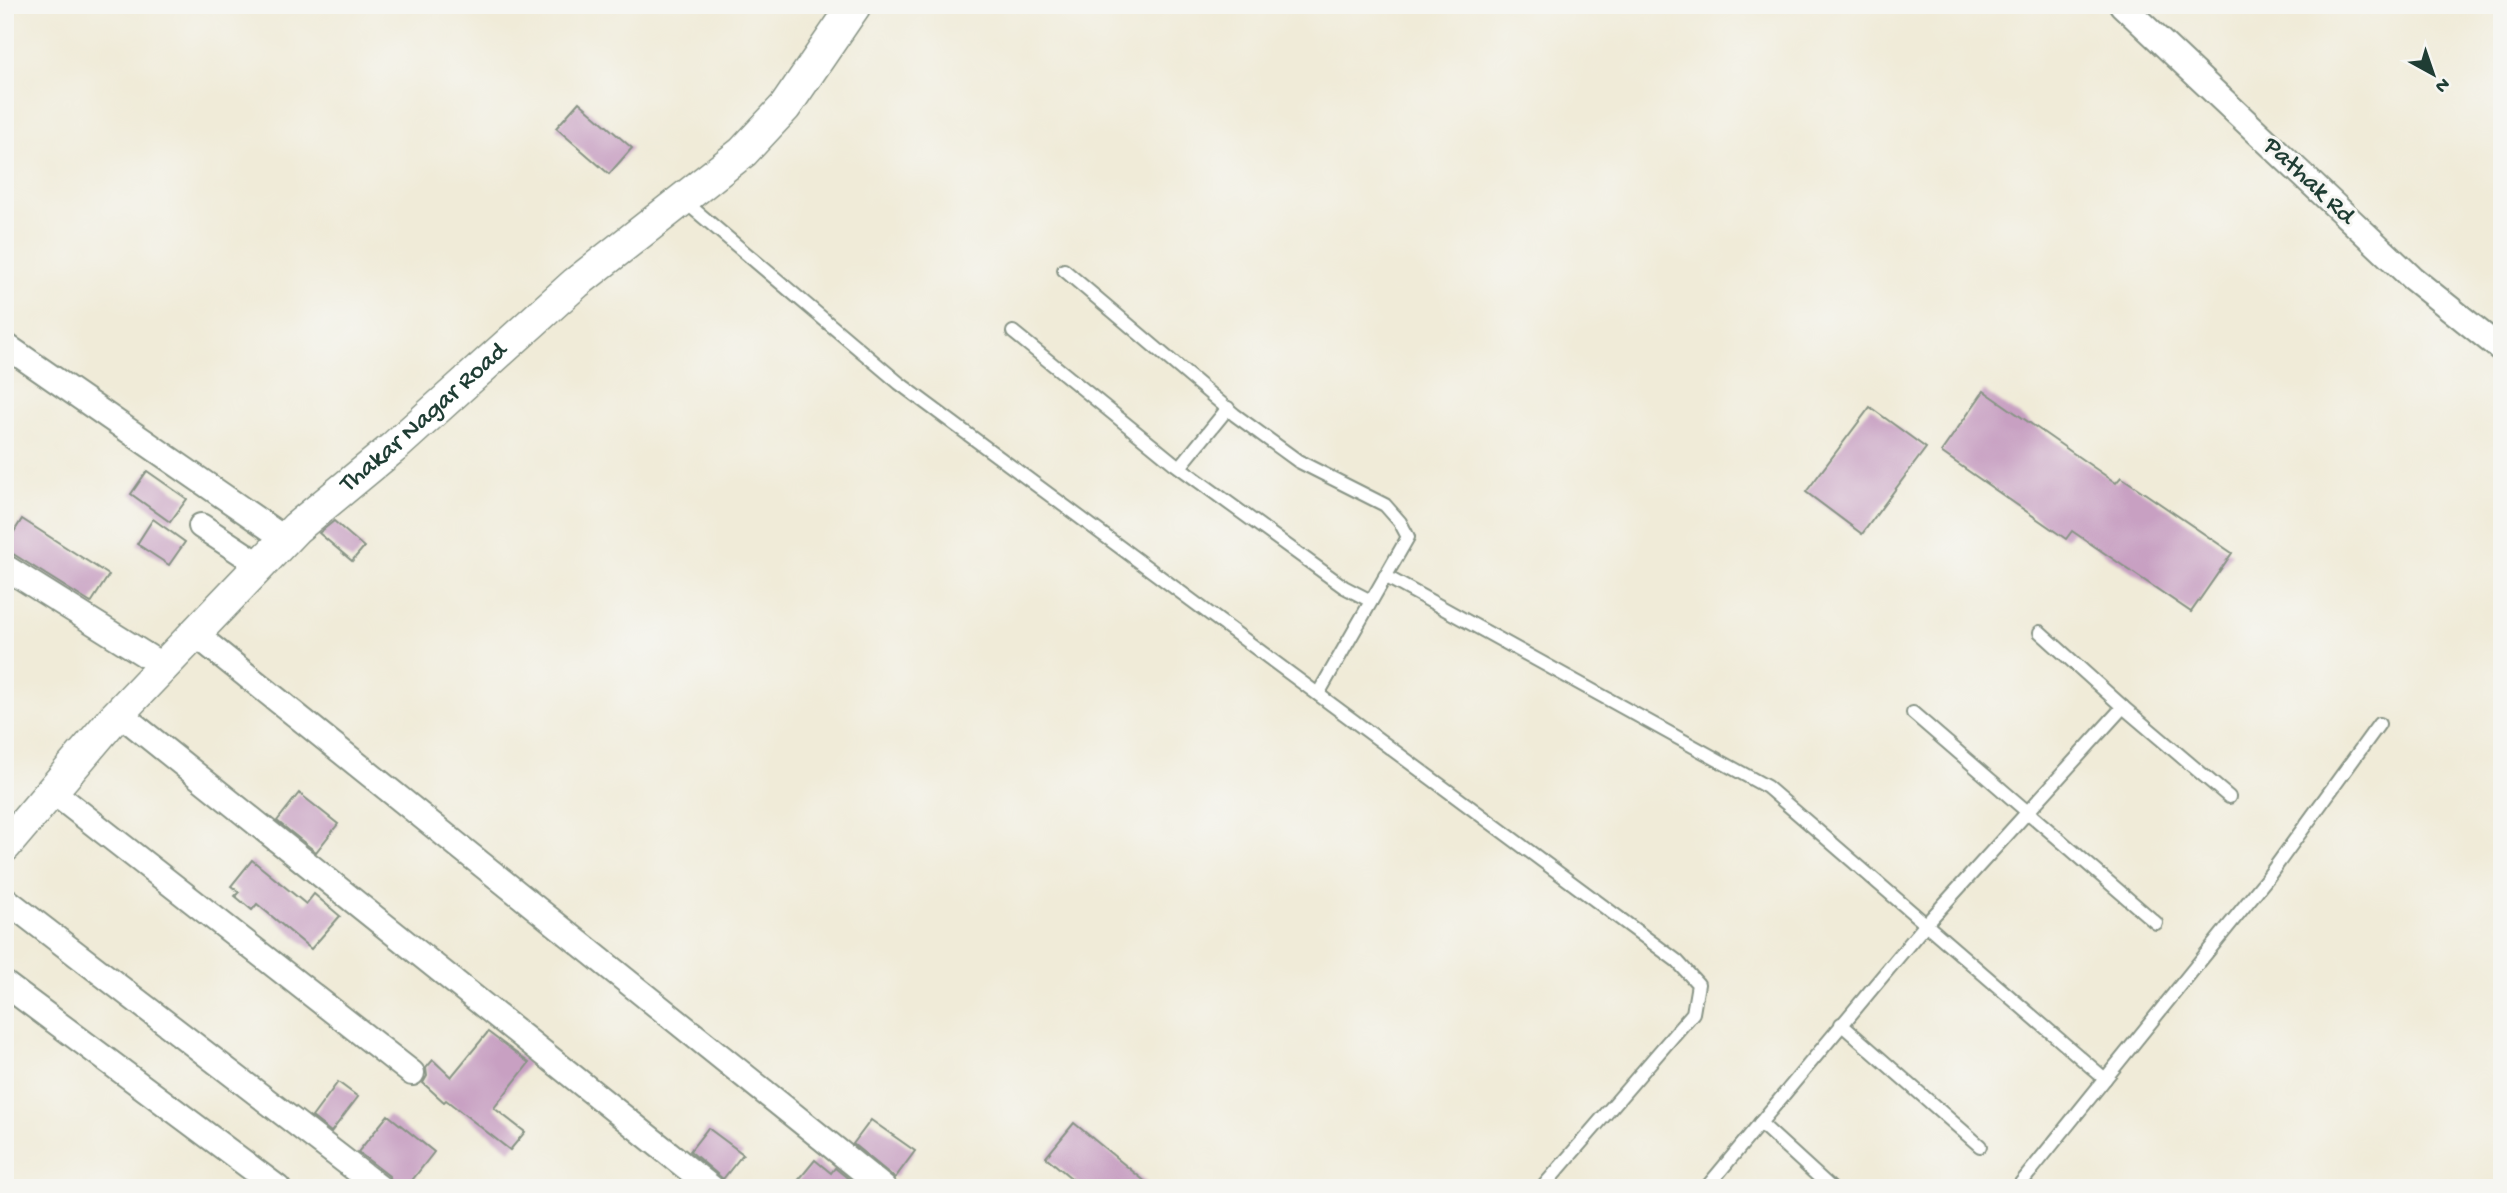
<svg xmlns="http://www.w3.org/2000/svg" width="2507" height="1193" viewBox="0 0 2507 1193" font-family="'Gochi Hand',sans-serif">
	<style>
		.building { fill: #c8a0c2 }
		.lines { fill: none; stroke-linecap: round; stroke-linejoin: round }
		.service-casing { stroke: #889486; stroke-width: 16 }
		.minor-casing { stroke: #889486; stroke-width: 28 }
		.tertiary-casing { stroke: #889486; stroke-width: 35 }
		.service { stroke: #fff; stroke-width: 12 }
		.minor { stroke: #fff; stroke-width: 24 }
		.tertiary { stroke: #fff; stroke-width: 32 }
		.labels { text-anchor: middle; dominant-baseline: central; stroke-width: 6; stroke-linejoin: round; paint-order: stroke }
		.street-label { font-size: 26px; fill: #1f3d34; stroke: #f6f6f2 }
	</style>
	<rect width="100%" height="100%" fill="#f6f6f2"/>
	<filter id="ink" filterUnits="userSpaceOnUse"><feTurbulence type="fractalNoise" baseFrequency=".0143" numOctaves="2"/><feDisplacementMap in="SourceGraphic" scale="14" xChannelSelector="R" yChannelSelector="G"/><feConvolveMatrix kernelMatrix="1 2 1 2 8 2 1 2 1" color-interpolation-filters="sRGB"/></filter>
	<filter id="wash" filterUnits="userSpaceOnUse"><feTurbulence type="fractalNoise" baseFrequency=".00686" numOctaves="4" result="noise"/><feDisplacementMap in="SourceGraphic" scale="28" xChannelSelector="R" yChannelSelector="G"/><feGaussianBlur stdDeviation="1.57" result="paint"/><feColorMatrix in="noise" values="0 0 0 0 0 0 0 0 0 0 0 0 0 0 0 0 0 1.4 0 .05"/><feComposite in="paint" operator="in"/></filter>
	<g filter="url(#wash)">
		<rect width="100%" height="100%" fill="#f0ebd8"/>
		<g id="blocks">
			<!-- building -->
			<g class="building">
				<path d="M579,102L632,148L609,174L556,128Z"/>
				<path d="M1984,391L2116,483L2121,477L2232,553L2191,612L2072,531L2066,539L1941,452Z"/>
				<path d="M1870,407L1926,448L1862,534L1806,492Z"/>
				<path d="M147,471L187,499L170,522L131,494Z"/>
				<path d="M22,519L109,575L91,603L13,554L5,552V546Z"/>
				<path d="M153,519L185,542L169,565L137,544Z"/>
				<path d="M334,521L364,547L352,561L319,533Z"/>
				<path d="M299,793L338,824L316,852L277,821Z"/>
				<path d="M252,860L306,904L314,894L340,916L311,949L257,904L252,910L235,896L239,892L231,886Z"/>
				<path d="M488,1032L529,1063L494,1108L525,1132L510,1150L446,1100L444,1102L423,1083L427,1076L426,1068L433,1060L451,1077Z"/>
				<path d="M338,1082L358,1097L331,1132L312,1117Z"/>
				<path d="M388,1115L434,1152L406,1188H395L389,1176L358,1152Z"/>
				<path d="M871,1120L915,1151L895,1178L853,1144Z"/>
				<path d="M1074,1123L1153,1188H1083L1046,1157Z"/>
				<path d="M708,1128L743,1154L723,1179L690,1151Z"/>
				<path d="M815,1160L831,1173L835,1168L860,1188H792Z"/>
			</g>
		</g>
	</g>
	<g filter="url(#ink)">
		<use href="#blocks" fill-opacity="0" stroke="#889486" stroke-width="2"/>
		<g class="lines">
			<!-- service casing -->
			<g class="service-casing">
				<g id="service">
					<path d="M683,200L899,383L1677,961L1698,984L1693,1013L1542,1188"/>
					<path d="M1064,270L1235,415L1298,461L1385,505L1400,522L1408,537L1318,694"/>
					<path d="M1013,332L1175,464L1344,587L1371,601"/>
					<path d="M1180,467L1228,408"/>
					<path d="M1385,576L1767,787L2105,1079"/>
					<path d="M2040,632L2123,707L2229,797"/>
					<path d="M1913,713L2156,923"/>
					<path d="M1841,1024L1980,1146"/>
					<path d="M1760,1123L1831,1188"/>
					<path d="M1706,1188L1926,924L2123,707"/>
					<path d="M2017,1188L2268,877L2379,724"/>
				</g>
			</g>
			<!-- minor casing -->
			<g class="minor-casing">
				<g id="minor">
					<path d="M2122,5L2412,278L2502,350"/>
					<path d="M5,345L285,539"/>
					<path d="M201,526L260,565"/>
					<path d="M5,567L163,666"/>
					<path d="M194,633L884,1188"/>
					<path d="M119,713L712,1188"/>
					<path d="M52,791L412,1073"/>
					<path d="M5,899L380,1188"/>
					<path d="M5,984L278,1188"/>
				</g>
			</g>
			<!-- tertiary casing -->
			<g class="tertiary-casing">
				<g id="tertiary">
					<path id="s1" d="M5,846L113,719L296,528L394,447L576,283L743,152L785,107L855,5"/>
				</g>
			</g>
			<!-- service -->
			<use href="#service" class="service"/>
			<!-- minor -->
			<use href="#minor" class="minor"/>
			<!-- tertiary -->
			<use href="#tertiary" class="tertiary"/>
		</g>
	</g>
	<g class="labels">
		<!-- street labels -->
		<g class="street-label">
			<text transform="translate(2308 182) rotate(43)">Pathak Rd</text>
			<text stroke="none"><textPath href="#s1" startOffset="600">Thakar Nagar Road</textPath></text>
		</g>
	</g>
	<!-- margin -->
	<rect width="2507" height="1193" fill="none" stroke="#f6f6f2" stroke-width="28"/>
	<!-- north arrow -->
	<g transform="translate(2433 74) rotate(140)" stroke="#f6f6f2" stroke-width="5" paint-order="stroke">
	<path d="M0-5L12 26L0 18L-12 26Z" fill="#1f3d34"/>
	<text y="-10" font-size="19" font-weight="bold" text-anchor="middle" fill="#1f3d34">N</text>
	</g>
</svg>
